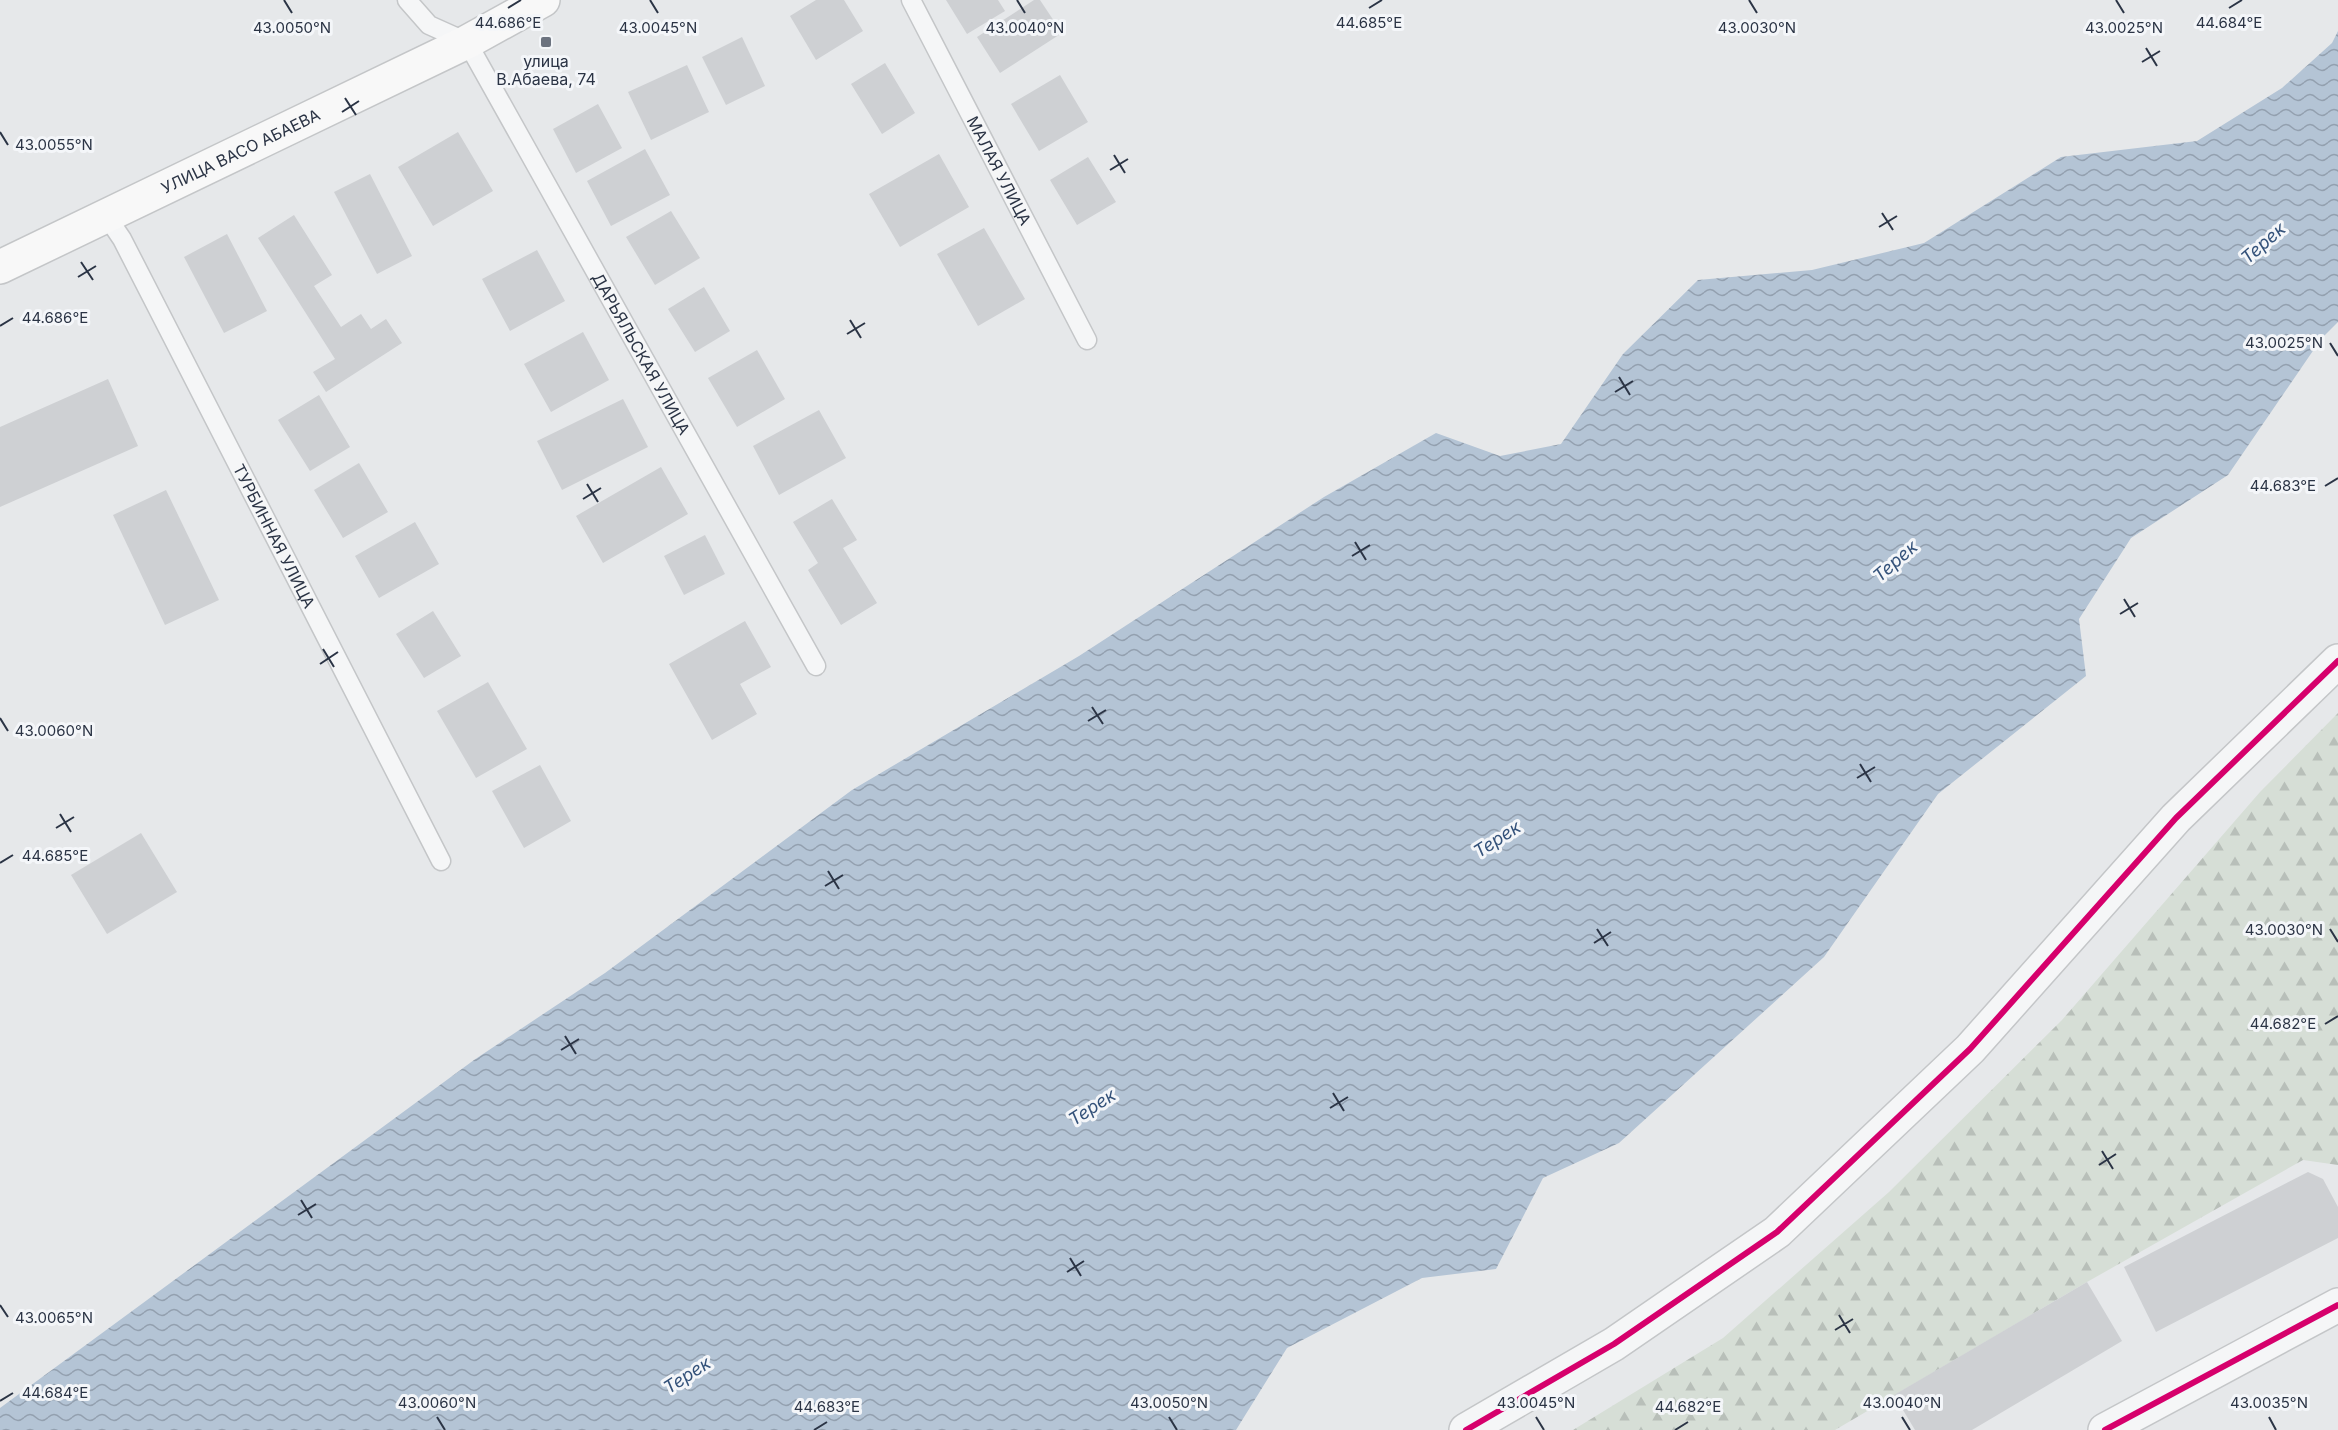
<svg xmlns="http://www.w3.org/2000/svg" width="2338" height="1430" viewBox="0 0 2338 1430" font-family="Inter,sans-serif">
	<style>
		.forest { fill: url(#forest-firs) }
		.water { fill: url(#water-waves) }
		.building { fill: #ced0d3 }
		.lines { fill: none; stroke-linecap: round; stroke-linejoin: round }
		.lane-casing { stroke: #c4c6c8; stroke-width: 21 }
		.street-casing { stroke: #c4c6c8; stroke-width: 36 }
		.secondary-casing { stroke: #c4c6c8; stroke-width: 36 }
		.lane { stroke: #f5f6f7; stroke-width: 18 }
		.street { stroke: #f5f6f7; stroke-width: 33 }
		.secondary { stroke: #f8f8f8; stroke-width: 33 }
		.cycleway-casing { stroke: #f4f6f9; stroke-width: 10 }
		.cycleway { stroke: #d6006c; stroke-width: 6 }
		.ticks { fill: none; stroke: #2b3445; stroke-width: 2 }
		.poi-dot { fill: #6c737f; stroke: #f4f6f9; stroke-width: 2 }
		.labels { text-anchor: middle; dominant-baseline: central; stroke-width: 6; stroke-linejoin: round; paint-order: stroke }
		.poi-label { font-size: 16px; fill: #2b3445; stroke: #f4f6f9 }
		.street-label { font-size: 16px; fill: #2b3445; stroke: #f4f6f9 }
		.water-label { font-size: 18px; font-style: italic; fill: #34527a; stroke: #f4f6f9 }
		.ticks-label { font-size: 15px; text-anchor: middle; fill: #2b3445; stroke: #f4f6f9; stroke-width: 6; stroke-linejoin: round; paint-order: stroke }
	</style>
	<defs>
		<pattern id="forest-firs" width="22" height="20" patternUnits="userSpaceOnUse" patternTransform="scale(1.5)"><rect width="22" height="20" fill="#d6ded6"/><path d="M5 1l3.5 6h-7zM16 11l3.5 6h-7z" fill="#b8bfb9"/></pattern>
		<pattern id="water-waves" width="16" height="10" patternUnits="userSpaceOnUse" patternTransform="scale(1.5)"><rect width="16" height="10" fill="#b4c4d5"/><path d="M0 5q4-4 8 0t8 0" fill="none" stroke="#93a0af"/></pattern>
	</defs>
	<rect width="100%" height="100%" fill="#e6e8ea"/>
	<!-- forest -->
	<path class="forest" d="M2338,713V1165L2303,1160L2087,1282L1835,1430H1573L1723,1338L1889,1192L2062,1020L2260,792Z"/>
	<!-- water -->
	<path class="water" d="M2338,31V322L2321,339L2228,475L2131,538L2079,619L2086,676L1938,794L1824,957L1619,1143L1543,1178L1496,1269L1422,1278L1287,1348L1236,1430H0V1408L474,1060L605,973L852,790L1079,656L1324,497L1436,433L1500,456L1561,444L1623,354L1698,280L1812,270L1924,243L2061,157L2197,141L2282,88L2332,43Z"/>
	<!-- building -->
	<g class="building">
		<path d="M816,0H844L863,31L816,60L790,16Z"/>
		<path d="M946,0H998L1005,11L967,34Z"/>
		<path d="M1034,0H1040L1062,33L1000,73L977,37Z"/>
		<path d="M742,37L765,86L726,105L702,57Z"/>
		<path d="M885,63L915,113L882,134L851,84Z"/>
		<path d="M687,65L709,112L651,140L628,92Z"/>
		<path d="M1060,75L1088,122L1039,151L1011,104Z"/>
		<path d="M598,104L622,148L576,173L553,129Z"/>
		<path d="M458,132L493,191L433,226L398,167Z"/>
		<path d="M645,149L670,195L611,226L587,181Z"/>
		<path d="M939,154L969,207L900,247L869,194Z"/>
		<path d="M1088,157L1116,202L1077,225L1050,180Z"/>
		<path d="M370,174L412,256L377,274L334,192Z"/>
		<path d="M671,211L700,258L655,285L626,237Z"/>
		<path d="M294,215L332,275L314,286L341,327L361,314L371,329L386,319L402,343L326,392L313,372L335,359L258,238Z"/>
		<path d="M984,228L1025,299L978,326L937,254Z"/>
		<path d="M227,234L267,311L224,333L184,257Z"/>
		<path d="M537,250L565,301L510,331L482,279Z"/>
		<path d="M704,287L730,331L695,352L668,309Z"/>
		<path d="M583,332L609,380L551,412L524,364Z"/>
		<path d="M757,350L785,399L737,427L708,378Z"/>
		<path d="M108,379L138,446L0,507V427Z"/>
		<path d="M319,395L350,447L310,471L278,420Z"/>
		<path d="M623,399L648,447L562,490L537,441Z"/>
		<path d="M819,410L846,458L779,495L753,446Z"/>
		<path d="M359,463L388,512L343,538L314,490Z"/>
		<path d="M661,467L688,514L603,563L576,516Z"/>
		<path d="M166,490L219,600L165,625L113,515Z"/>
		<path d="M832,499L857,540L843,548L877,603L841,625L808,570L818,563L793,522Z"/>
		<path d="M415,522L439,564L379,598L355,556Z"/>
		<path d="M705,535L725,574L684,595L664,556Z"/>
		<path d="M433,611L461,656L424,678L396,634Z"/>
		<path d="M745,621L771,667L740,684L757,714L712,740L669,664Z"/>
		<path d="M488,682L527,749L476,778L437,711Z"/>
		<path d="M540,765L571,821L524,848L492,791Z"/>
		<path d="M141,833L177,892L107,934L71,875Z"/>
		<path d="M2308,1172L2323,1179L2338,1207V1238L2156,1332L2124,1267Z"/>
		<path d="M2087,1282L2122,1341L1972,1430H1915L1894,1395Z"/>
	</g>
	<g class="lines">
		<!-- lane casing -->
		<g class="lane-casing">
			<g id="lane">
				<path id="s1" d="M407,0L429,25L467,42L816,666"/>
				<path id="s2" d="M911,0L1087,340"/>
				<path id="s3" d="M105,214L122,239L441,861"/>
			</g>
		</g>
		<!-- street casing -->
		<g class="street-casing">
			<g id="street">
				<path d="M1466,1430L1614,1344L1777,1232L1970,1049L2176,818L2338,661"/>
				<path d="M2105,1430L2338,1305"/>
			</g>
		</g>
		<!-- secondary casing -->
		<g class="secondary-casing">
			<g id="secondary">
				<path id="s4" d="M0,267L467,42L543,0"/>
			</g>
		</g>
		<!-- lane -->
		<use href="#lane" class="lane"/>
		<!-- street -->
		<use href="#street" class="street"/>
		<!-- secondary -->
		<use href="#secondary" class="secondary"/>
		<!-- cycleway casing -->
		<g class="cycleway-casing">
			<g id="cycleway">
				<path d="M1466,1430L1614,1344L1777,1232L1970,1049L2176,818L2338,661"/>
				<path d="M2105,1430L2338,1305"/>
			</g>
		</g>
		<!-- cycleway -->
		<use href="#cycleway" class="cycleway"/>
	</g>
	<!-- ticks -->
	<path class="ticks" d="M284,0L292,13M650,0L658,13M1017,0L1025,13M1749,0L1757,13M2116,0L2124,13M508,8L521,0M1369,8L1382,0M2229,8L2242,0M2146,48L2157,66M2142,62L2160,51M345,98L356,115M342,112L359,101M0,132L8,145M1114,155L1125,173M1110,170L1128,159M1882,213L1893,230M1879,227L1897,216M81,262L93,280M78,277L96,266M850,320L861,338M0,326L13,318M847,334L865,323M2330,343L2338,356M1619,377L1630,395M1615,392L1633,381M587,484L598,502M2325,486L2338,478M583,499L601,488M1355,542L1366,560M1352,556L1370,545M2124,599L2135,617M2120,614L2138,603M323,649L334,667M320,664L338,652M1092,707L1103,724M0,718L8,731M1088,721L1106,710M1860,764L1871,782M1857,778L1875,767M60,814L71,832M56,828L74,817M0,863L13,855M828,871L839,889M825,886L843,875M1597,929L1608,946M2330,929L2338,942M1594,943L1611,932M2325,1024L2338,1016M565,1036L576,1054M561,1050L579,1039M1333,1093L1344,1111M1330,1108L1348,1097M2102,1151L2113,1169M2099,1165L2116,1154M301,1200L312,1218M298,1215L316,1204M1070,1258L1081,1276M1067,1272L1084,1261M0,1305L8,1317M1839,1315L1850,1333M1835,1330L1853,1319M0,1401L13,1393M437,1417L445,1430M1169,1417L1177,1430M1536,1417L1544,1430M1902,1417L1910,1430M2269,1417L2276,1430M814,1430L827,1422M1675,1430L1688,1422"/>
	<!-- markers -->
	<rect class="poi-dot" x="540" y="36" width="12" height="12" rx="3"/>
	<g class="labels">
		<!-- poi labels -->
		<g class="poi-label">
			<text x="546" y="61">улица<tspan x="546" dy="18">В.Абаева, 74</tspan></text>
		</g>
		<!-- street labels -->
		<g class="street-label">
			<text stroke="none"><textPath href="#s4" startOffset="267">УЛИЦА ВАСО АБАЕВА</textPath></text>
			<text stroke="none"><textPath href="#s2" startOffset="192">МАЛАЯ УЛИЦА</textPath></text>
			<text stroke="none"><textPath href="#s1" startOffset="432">ДАРЬЯЛЬСКАЯ УЛИЦА</textPath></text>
			<text stroke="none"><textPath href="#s3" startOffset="364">ТУРБИННАЯ УЛИЦА</textPath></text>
		</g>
		<!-- water labels -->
		<g class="water-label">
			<text transform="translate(2263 243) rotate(-41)">Терек</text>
			<text transform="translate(1895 561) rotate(-41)">Терек</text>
			<text transform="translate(1497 839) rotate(-33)">Терек</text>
			<text transform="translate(1092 1107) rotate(-33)">Терек</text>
			<text transform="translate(687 1375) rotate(-33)">Терек</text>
		</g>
	</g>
	<g class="ticks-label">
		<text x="1369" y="28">44.685°E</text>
		<text x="508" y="28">44.686°E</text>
		<text x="2229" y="28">44.684°E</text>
		<text x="2124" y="33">43.0025°N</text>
		<text x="292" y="33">43.0050°N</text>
		<text x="658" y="33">43.0045°N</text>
		<text x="1025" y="33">43.0040°N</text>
		<text x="1757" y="33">43.0030°N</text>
		<text x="54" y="150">43.0055°N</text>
		<text x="55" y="323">44.686°E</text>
		<text x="2284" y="348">43.0025°N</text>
		<text x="2283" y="491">44.683°E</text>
		<text x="54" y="736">43.0060°N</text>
		<text x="55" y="861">44.685°E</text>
		<text x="2284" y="935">43.0030°N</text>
		<text x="2283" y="1029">44.682°E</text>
		<text x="54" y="1323">43.0065°N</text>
		<text x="55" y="1398">44.684°E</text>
		<text x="437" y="1408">43.0060°N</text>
		<text x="1169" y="1408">43.0050°N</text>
		<text x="1536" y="1408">43.0045°N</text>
		<text x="1902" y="1408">43.0040°N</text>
		<text x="2269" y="1408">43.0035°N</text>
		<text x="827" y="1412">44.683°E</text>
		<text x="1688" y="1412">44.682°E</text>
	</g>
</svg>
